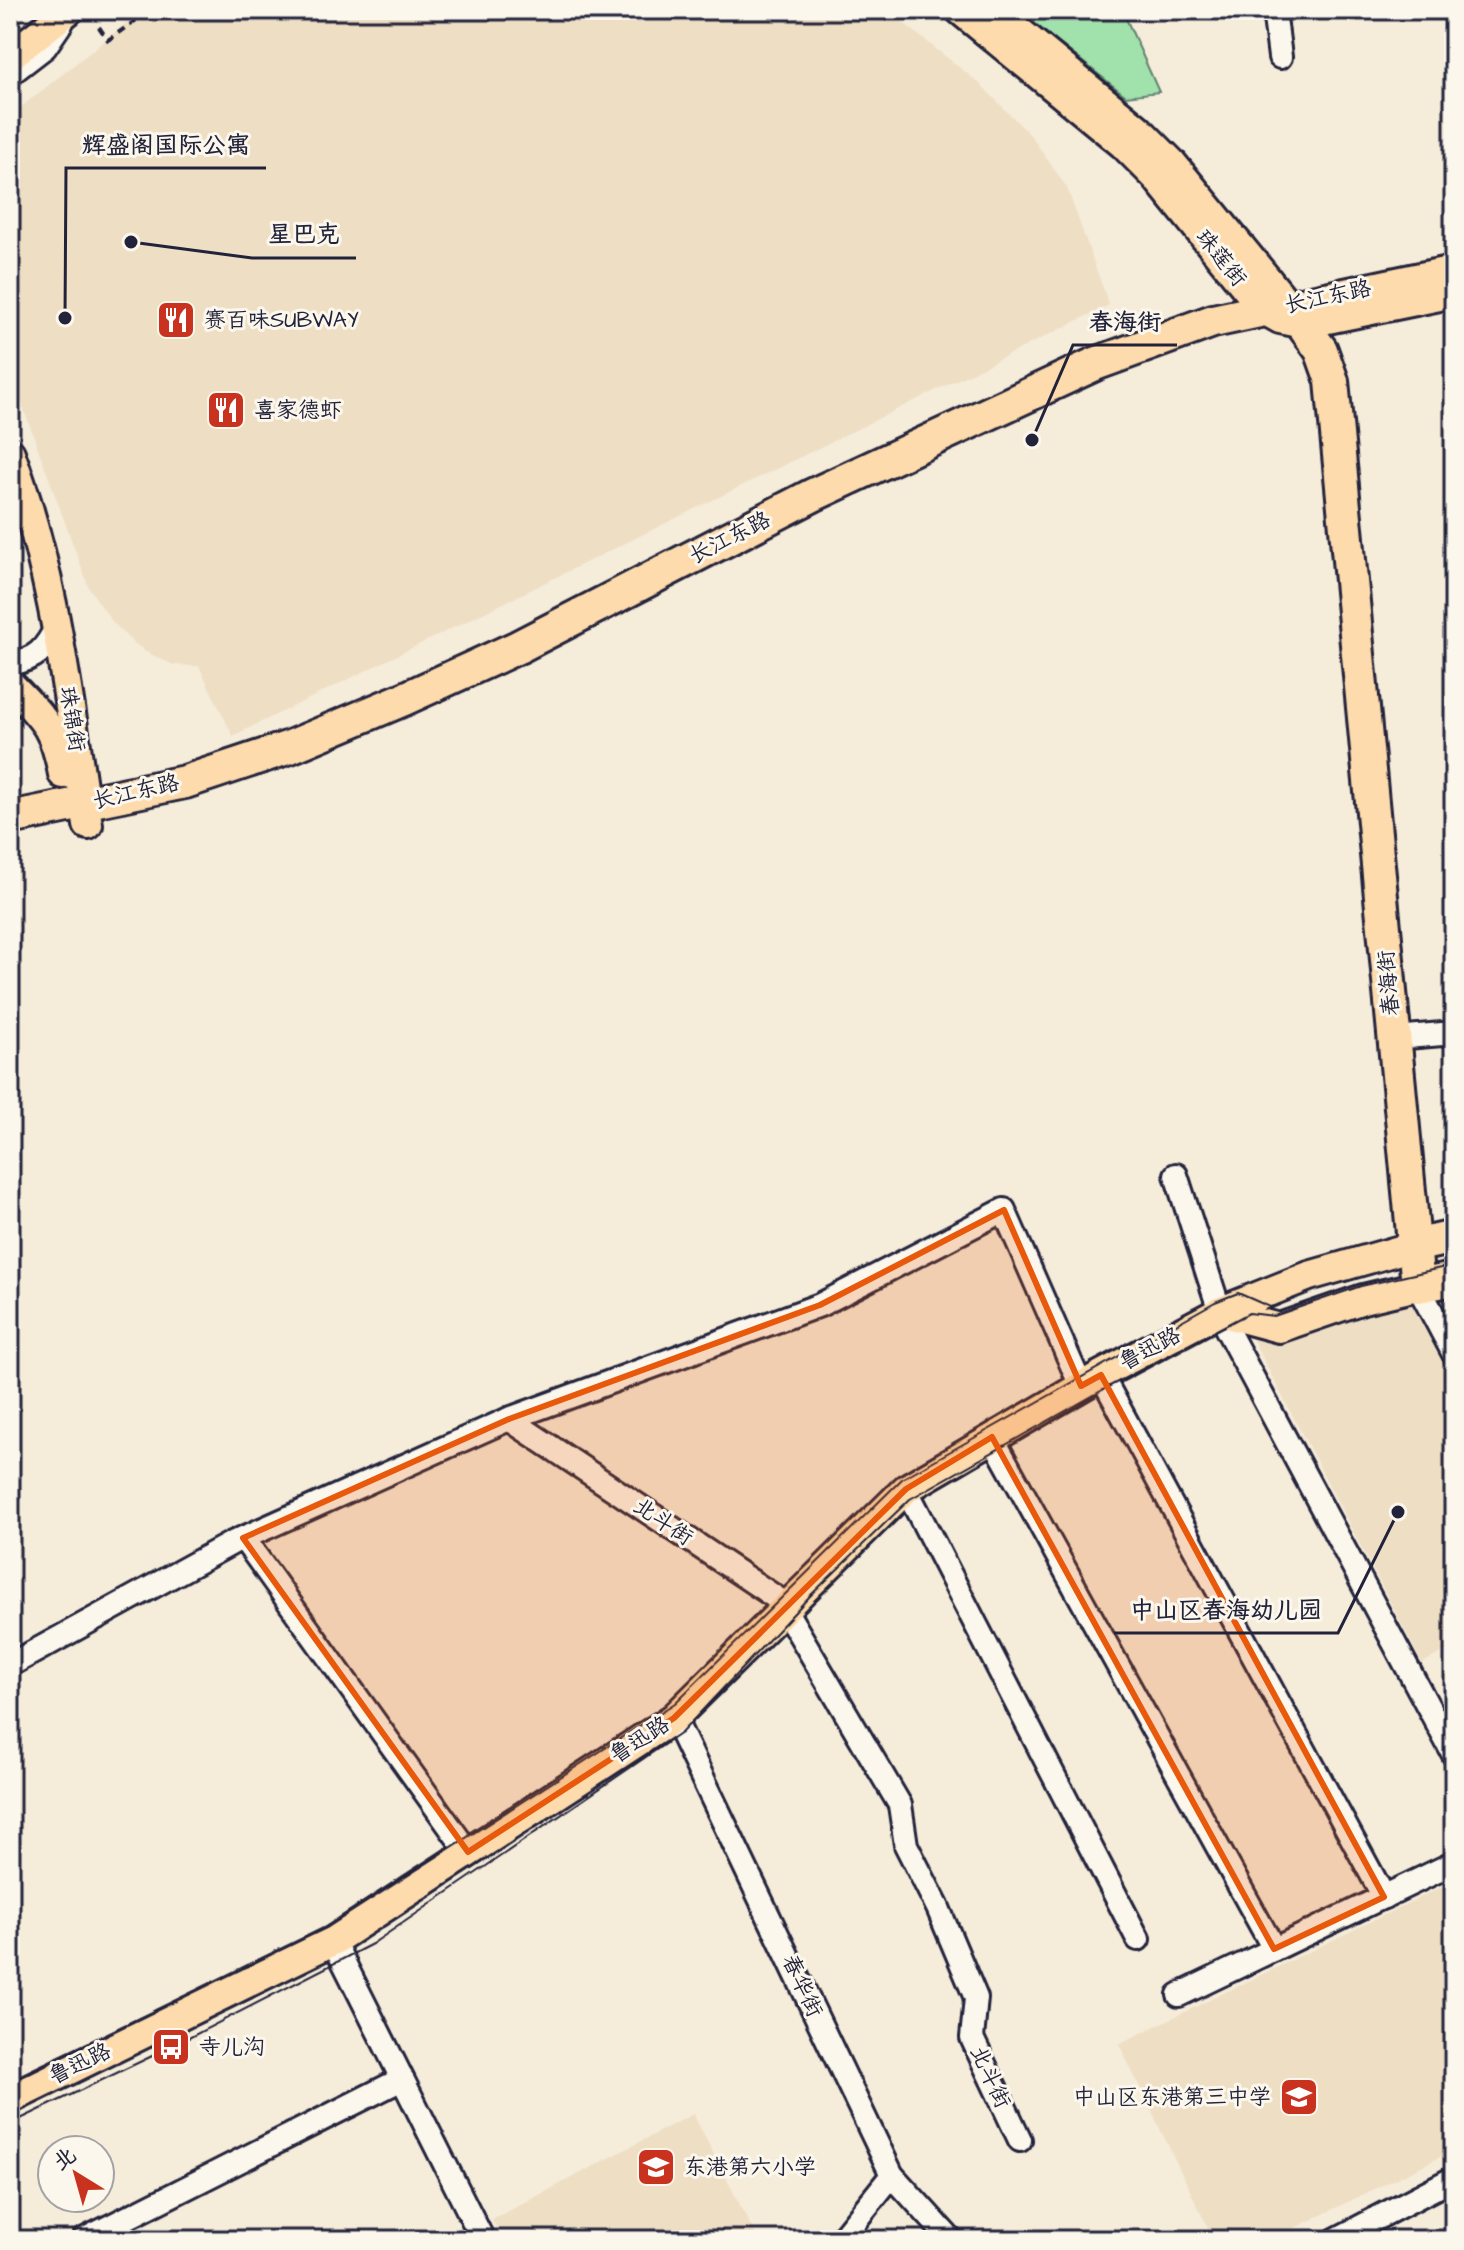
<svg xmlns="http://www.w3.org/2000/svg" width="1464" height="2250" viewBox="0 0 1464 2250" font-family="'Architects Daughter','LXGW WenKai TC',sans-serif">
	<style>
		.built { fill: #eedec4 }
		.green { fill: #a1e1ab; stroke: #628273; stroke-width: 2 }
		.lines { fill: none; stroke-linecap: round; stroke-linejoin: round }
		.minor-casing { stroke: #22223b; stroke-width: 28 }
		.major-casing { stroke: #22223b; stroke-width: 34 }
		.highway-casing { stroke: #22223b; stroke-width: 38 }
		.path { stroke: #22223b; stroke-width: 4; stroke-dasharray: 8 6; stroke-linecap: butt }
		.minor { stroke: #fbf7ec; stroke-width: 22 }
		.major { stroke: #fedbac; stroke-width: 28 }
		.highway { stroke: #fedbac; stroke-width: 32 }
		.tram { stroke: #22223b; stroke-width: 2 }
		.marked { fill: #e8590c; fill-opacity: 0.2; stroke: #e8590c; stroke-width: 6; stroke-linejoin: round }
		.labels { text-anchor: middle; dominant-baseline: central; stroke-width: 6; stroke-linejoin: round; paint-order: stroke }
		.street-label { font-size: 22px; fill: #22223b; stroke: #fbf7ec }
		.poi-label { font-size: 22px; fill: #22223b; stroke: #fbf7ec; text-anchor: start }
		.leader { fill: none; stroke: #22223b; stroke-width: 3 }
		.callout-dot { fill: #22223b; stroke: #fbf7ec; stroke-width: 3 }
		.callout-label { font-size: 24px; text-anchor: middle; font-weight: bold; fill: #22223b; stroke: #fbf7ec; stroke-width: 6; stroke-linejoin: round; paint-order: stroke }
	</style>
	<rect width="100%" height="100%" fill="#f5ecda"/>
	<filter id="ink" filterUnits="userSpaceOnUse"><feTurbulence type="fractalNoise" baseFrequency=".0125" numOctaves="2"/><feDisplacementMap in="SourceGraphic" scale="16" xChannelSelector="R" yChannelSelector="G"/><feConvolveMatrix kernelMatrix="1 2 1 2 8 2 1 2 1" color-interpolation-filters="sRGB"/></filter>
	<g filter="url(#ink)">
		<!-- built -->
		<g class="built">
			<path d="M143,10H887L979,83L1031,136L1067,188L1109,305L233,736L199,666L174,665L146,652L129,639L111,620L89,588L10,371V116Z"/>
			<path d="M1411,1292L1454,1377V1647L1422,1663L1252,1338Z"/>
			<path d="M1454,1881V2150L1270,2240H1214L1119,2044Z"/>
			<path d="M693,2114L758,2240H503L492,2220Z"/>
		</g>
		<!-- green -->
		<path class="green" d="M1017,10H1134L1124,14L1159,92L1126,96Z"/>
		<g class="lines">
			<!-- minor casing -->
			<g class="minor-casing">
				<g id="minor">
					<path d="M1274,10L1280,57"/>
					<path d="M10,74L45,47L62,22"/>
					<path d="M10,664C37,659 45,650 57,626"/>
					<path d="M1395,1038L1454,1033"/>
					<path d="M1176,1175L1224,1324L1454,1755"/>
					<path d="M1418,1286L1454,1354"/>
					<path d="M1101,1375L1384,1897"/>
					<path d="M509,1419L787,1605L790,1618L900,1805L906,1845L938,1908L976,1998L972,2038L1020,2140"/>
					<path d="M992,1437L1274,1949"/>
					<path d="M906,1489L1138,1939"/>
					<path d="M243,1538L468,1852"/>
					<path d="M10,1665L232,1543L509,1419L820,1305L1004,1210L1081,1386"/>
					<path d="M674,1718L892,2175L951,2240"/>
					<path d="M333,1941L483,2240"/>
					<path d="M1179,1995L1454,1863"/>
					<path d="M83,2240L402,2079"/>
					<path d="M840,2240L892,2175"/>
					<path d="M1335,2240L1454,2178"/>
				</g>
			</g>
			<!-- major casing -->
			<g class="major-casing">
				<g id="major">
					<path d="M960,10L1123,144L1155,176L1264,310L1280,319L1303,324L1454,293"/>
					<path d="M993,10L1138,129L1172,163L1288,305L1454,270"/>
					<path d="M10,56L69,10"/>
					<path d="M10,453C55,574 68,699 88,825"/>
					<path d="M10,684C43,719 54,725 63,774"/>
					<path d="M1219,1312L1279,1328L1363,1299L1418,1286"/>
					<path d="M10,2099L333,1941L674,1718L906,1489L1101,1375L1219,1312L1309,1276L1414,1246"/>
				</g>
			</g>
			<!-- highway casing -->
			<g class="highway-casing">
				<g id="highway">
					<path d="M10,818L185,782L290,747L404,699L518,647L813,495L1095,364L1213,321L1288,305L1321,350L1332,381L1418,1286L1454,1279"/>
					<path d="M1414,1246L1454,1237"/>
				</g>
			</g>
			<!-- path -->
			<path class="path" d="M99,27L108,40L145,14"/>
			<!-- minor -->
			<use href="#minor" class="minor"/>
			<!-- major -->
			<use href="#major" class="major"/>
			<!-- highway -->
			<use href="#highway" class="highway"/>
			<!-- tram -->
			<g class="tram">
				<path d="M10,2080L328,1927L675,1703L903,1478L1215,1302L1238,1293L1270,1307L1277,1305"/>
				<path d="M10,2124L171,2047L372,1944L681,1733L810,1596L910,1499L1108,1387L1249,1313L1274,1316L1361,1286L1454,1265"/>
			</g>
		</g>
	</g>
	<!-- marked area -->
	<path class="marked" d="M1004,1210L1081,1386L1101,1375L1384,1897L1274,1949L992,1437L906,1489L674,1718L468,1852L243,1538L509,1419L820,1305Z"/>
	<!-- icons -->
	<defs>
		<g id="restaurant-square" transform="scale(2)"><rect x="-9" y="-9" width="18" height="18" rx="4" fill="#c8321e" stroke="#fbf7ec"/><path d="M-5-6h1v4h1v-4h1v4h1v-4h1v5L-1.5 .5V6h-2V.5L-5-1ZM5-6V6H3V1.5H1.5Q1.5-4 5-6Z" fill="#fff"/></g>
		<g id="bus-square" transform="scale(2)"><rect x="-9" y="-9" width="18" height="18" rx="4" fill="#c8321e" stroke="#fbf7ec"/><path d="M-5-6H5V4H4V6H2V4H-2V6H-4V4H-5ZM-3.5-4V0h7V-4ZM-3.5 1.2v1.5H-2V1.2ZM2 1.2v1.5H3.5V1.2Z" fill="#fff"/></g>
		<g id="school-square" transform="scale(2)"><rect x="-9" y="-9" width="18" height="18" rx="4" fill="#c8321e" stroke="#fbf7ec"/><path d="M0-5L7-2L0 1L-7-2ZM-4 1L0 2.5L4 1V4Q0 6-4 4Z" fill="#fff"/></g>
	</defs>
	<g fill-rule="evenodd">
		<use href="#restaurant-square" x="176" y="320"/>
		<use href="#restaurant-square" x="226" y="410"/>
		<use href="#bus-square" x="171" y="2047"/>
		<use href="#school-square" x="1299" y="2097"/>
		<use href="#school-square" x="656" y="2167"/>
	</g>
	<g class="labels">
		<!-- street labels -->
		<g class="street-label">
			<text transform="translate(1221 258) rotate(51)">珠莲街</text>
			<text transform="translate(1328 297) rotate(-12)">长江东路</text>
			<text transform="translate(730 538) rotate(-27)">长江东路</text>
			<text transform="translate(72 719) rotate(81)">珠锦街</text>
			<text transform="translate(136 792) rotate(-13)">长江东路</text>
			<text transform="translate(1389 983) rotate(-95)">春海街</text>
			<text transform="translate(1150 1349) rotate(-28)">鲁迅路</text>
			<text transform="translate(663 1522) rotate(34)">北斗街</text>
			<text transform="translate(640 1740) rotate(-33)">鲁迅路</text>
			<text transform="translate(802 1986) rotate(65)">春华街</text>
			<text transform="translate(80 2064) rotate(-26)">鲁迅路</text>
			<text transform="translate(990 2077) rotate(65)">北斗街</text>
		</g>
		<!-- poi labels -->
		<g class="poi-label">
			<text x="204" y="320">赛百味SUBWAY</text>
			<text x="254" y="410">喜家德虾</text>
			<text x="199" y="2047">寺儿沟</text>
			<text x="1271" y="2097" text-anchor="end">中山区东港第三中学</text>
			<text x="684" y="2167">东港第六小学</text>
		</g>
	</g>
	<!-- callouts -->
	<path class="leader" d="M65 318L66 168H266M131 242L252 258H356M1032 440L1073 345H1177M1398 1512L1338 1633H1114"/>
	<g class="callout-dot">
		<circle cx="65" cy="318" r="8"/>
		<circle cx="131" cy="242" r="8"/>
		<circle cx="1032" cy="440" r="8"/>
		<circle cx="1398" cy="1512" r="8"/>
	</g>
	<g class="callout-label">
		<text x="166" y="153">辉盛阁国际公寓</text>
		<text x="304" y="242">星巴克</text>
		<text x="1125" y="330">春海街</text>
		<text x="1226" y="1618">中山区春海幼儿园</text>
	</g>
	<!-- margin -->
	<rect width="1464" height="2250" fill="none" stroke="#fbf7ec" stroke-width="40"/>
	<rect x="20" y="20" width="1424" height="2210" fill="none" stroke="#22223b" stroke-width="3" filter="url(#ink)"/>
	<!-- north arrow -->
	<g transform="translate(76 2174) rotate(323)"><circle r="38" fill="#fbf7ec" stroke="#a4a2a5" stroke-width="2"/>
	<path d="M0-6L14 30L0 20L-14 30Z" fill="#c8321e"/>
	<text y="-12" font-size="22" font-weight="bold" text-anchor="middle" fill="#22223b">北</text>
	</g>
</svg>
